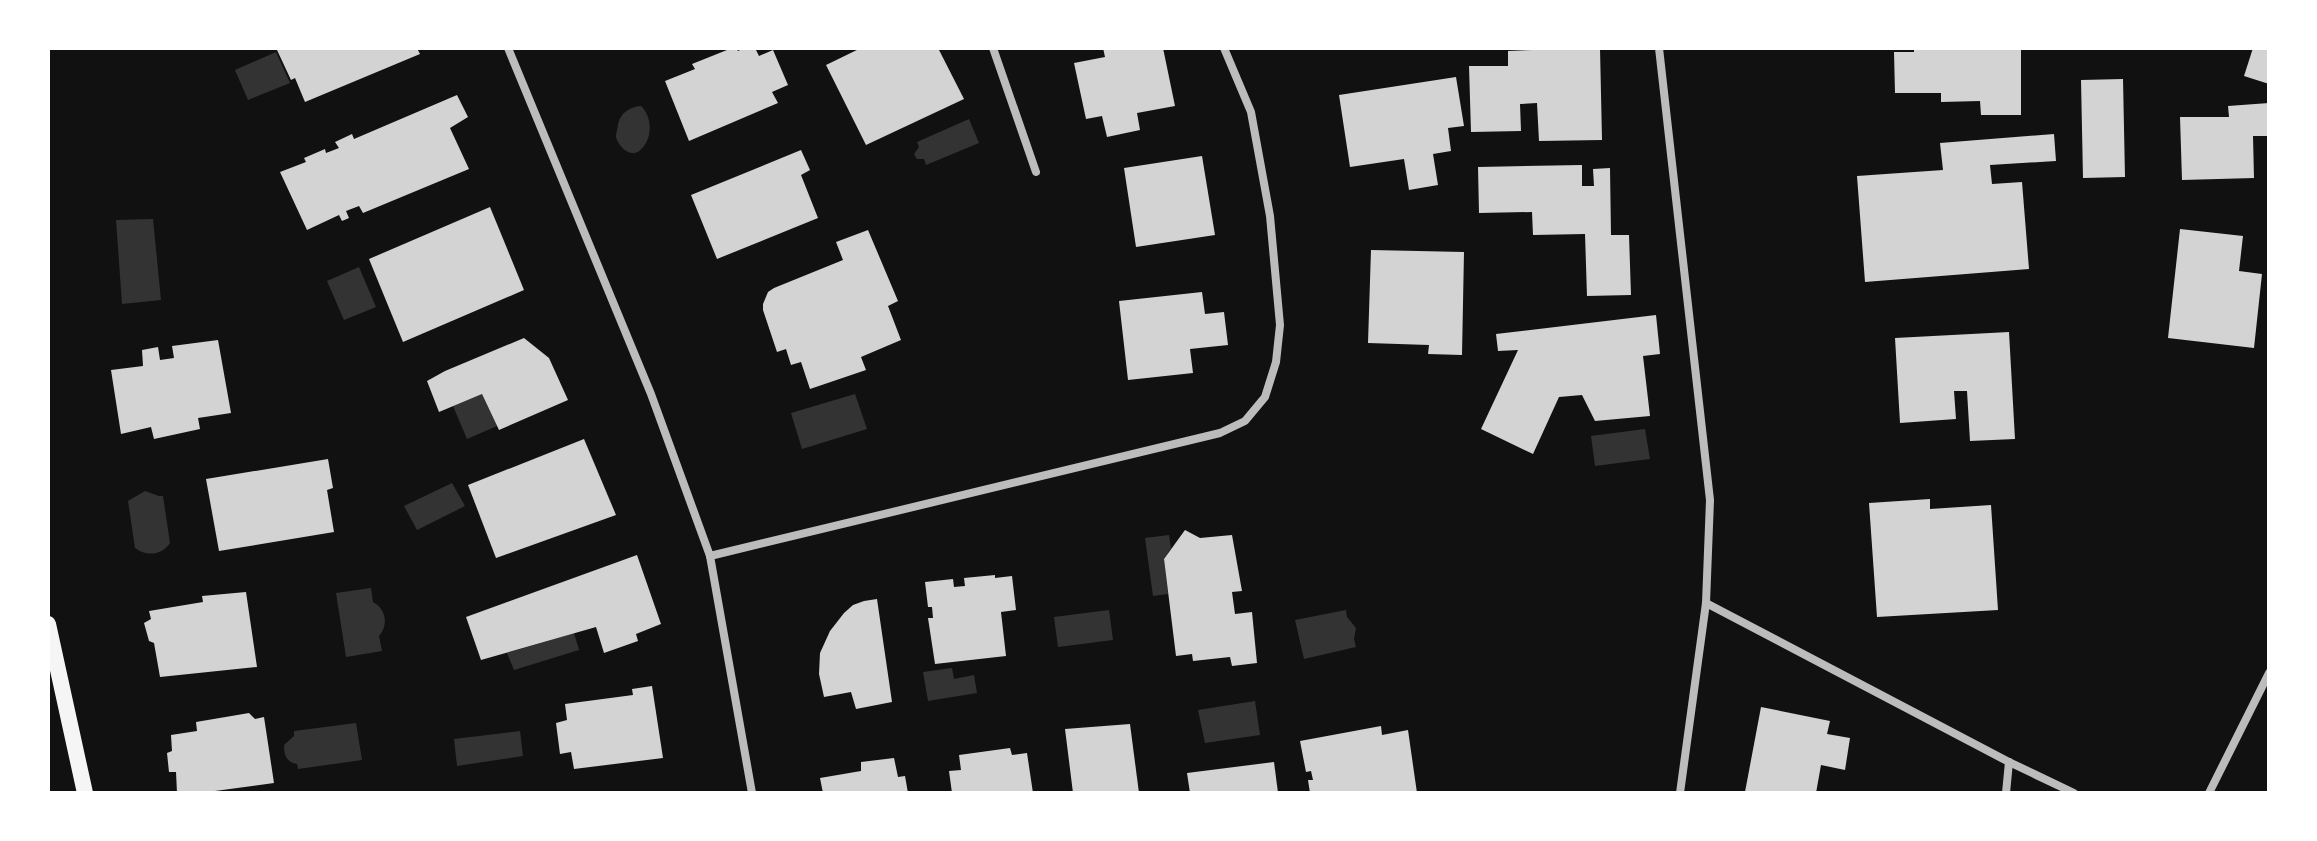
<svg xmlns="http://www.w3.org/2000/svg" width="2317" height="841" viewBox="0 0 2317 841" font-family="Barlow,sans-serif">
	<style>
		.water { fill: #333 }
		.building { fill: #d3d3d3 }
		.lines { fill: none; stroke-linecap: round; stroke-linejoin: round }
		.minor { stroke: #bcbcbc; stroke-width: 8 }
		.secondary { stroke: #f5f5f5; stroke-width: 16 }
	</style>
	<rect width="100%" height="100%" fill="#111"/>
	<!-- water -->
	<g class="water">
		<path d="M276,52L290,83L248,100L235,70Z"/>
		<path d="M641,106C653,117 653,141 639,151C630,158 618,146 616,137C616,134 618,126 618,124C621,112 630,107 641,106Z"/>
		<path d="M969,119L979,143L926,165L924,159H917L914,154L919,147L917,142Z"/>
		<path d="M153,219L161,300L122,304L116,220Z"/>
		<path d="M359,267L376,307L344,320L327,281Z"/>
		<path d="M482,394L497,426L467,439L453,406Z"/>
		<path d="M855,394L867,429L802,449L791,413Z"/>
		<path d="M1645,429L1650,459L1595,466L1591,436Z"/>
		<path d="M452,483L465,506L417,530L404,506Z"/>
		<path d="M145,491L159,496H163L170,543C162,555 147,557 135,548L128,501Z"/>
		<path d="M1169,535L1171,548L1164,559L1168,594L1153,596L1145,538Z"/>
		<path d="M371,588L373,602C386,609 389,625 379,636L382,651L346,657L336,593Z"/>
		<path d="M1109,610L1113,640L1058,647L1054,617Z"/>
		<path d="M1346,610L1347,617L1356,628L1354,639L1356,647L1304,659L1295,620Z"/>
		<path d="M574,633L579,650L514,670L507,653Z"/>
		<path d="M952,668L954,679L974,675L977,693L928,701L923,672Z"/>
		<path d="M1255,701L1260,735L1205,743L1198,710Z"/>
		<path d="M356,723L362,760L298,769L297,764C286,762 284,755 284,745L294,736V731Z"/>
		<path d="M520,731L523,756L457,766L454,739Z"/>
	</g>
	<!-- building -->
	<g class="building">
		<path d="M282,48H417L420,54L305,102L295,78L291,80L277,50Z"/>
		<path d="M732,48H736L738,51L744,48H755L759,56L773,50L788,85L772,92L778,103L689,141L665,81L695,69L692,64Z"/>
		<path d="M861,48H938L964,99L866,145L826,65Z"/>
		<path d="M1103,48H1163L1175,106L1137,113L1140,130L1107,137L1102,116L1086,119L1074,63L1105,57Z"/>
		<path d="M1533,48H1600L1602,140L1539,141L1537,103L1520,104L1521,131L1471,132L1469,66H1508V51L1533,50Z"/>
		<path d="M1914,48H2021V115H1981L1980,101L1941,102V93H1895L1894,52H1914Z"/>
		<path d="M2253,48H2269V84L2244,76Z"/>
		<path d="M1456,77L1464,126L1448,128L1451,151L1433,154L1438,185L1409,190L1404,159L1350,167L1339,95Z"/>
		<path d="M2123,79L2125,177L2083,178L2081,80Z"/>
		<path d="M457,95L468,117L450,128L469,169L363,213L359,206L346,211L349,218L342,221L339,215L307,230L280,172L306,162L304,158L325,149L326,153L339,148L335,142L352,134L354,139Z"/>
		<path d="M2269,103V136H2253L2254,178L2182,180L2180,117H2229L2228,106Z"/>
		<path d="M2054,134L2056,161L1990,165L1992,184L2022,182L2029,269L1865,282L1857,176L1943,170L1940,143Z"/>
		<path d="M801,150L810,170L801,175L818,218L717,259L691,195Z"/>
		<path d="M1202,156L1215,235L1136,247L1124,168Z"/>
		<path d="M1582,165V186H1594L1593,169L1610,168L1611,235H1629L1631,295L1587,296L1585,234L1533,235L1532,212L1479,213L1478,167Z"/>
		<path d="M490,207L524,290L403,342L369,259Z"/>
		<path d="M2180,229L2243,236L2239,271L2262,274L2254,348L2168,338Z"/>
		<path d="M868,230L898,301L888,306L901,340L861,357L866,370L810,389L801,362L791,365L786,349L777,352L763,310V304L768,292L774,288L843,260L836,242Z"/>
		<path d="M1371,250L1464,252L1462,355L1428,354L1429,345L1368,343Z"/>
		<path d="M1202,292L1205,314L1224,312L1228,345L1190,349L1193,373L1128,380L1119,301Z"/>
		<path d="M1656,315L1660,354L1643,356L1650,416L1595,421L1582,395L1559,397L1533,454L1481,429L1518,350L1498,351L1496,334Z"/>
		<path d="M2009,332L2015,439L1970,441L1967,391H1954L1956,419L1900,423L1895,338Z"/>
		<path d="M524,338L549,358L568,400L499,430L482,394L439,412L427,381L445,371Z"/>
		<path d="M218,340L231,413L198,418L200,429L154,439L151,427L121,434L111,370L143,366L142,350L158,347L160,360L174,358L172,346Z"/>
		<path d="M584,439L616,515L496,558L468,485Z"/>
		<path d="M328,459L333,488L327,490L334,532L219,551L206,479Z"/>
		<path d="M1930,499V509L1991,505L1998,610L1877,617L1869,503Z"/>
		<path d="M1185,530L1200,538L1232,535L1242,591L1232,592L1235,614L1252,612L1257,663L1232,666L1230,657L1193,661L1192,654L1176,656L1164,559Z"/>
		<path d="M637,555L661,624L636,634L638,641L604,653L596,627L481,660L466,617Z"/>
		<path d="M995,575V578L1012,576L1016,610L1001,612L1006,656L935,664L928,618H933L932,607H928L925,582L953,579L954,587L965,586L964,578Z"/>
		<path d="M246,592L257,667L160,677L154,643L149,641L144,623L151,619L149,611L203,602L202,596Z"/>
		<path d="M877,599L892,702L856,709L851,692L824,697L819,674L820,653L830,631L844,613L853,605L864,601Z"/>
		<path d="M652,686L663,758L574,769L571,752L560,754L556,723L567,720L565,704L633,695L632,689Z"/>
		<path d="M1761,707L1830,721L1827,734L1850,738L1845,770L1821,765L1816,793L1745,792Z"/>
		<path d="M249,713L255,719L264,717L274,783L200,793H177L176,772H169L167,753L172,751L171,735L197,731L196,722Z"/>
		<path d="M1130,724L1139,793H1073L1065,729Z"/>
		<path d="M1381,726L1382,735L1408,730L1417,793H1310L1308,780H1313L1311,771L1306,772L1300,741Z"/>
		<path d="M1010,748L1012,755L1027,753L1033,793H952L949,771L961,770L959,755Z"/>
		<path d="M894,758L898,777L905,776L908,793H823L820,778L861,771V762Z"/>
		<path d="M1274,762L1278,793H1190L1187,773Z"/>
	</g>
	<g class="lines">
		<!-- minor -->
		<g class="minor">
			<path d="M508,48L651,394L710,556L752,793"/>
			<path d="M993,48L1036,172"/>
			<path d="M1659,48L1710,500L1706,603L1680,793"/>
			<path d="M710,556L1220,433L1245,421L1265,397L1276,362L1280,325L1270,216L1251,112L1224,48"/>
			<path d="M1706,603L2009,762L2074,793"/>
			<path d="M2006,793L2009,762"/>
			<path d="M2209,793L2269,673"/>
		</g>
		<!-- secondary -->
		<path class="secondary" d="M48,624L85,793"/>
	</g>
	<!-- border -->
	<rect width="2317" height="841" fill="none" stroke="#ffffff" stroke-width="100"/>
</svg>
